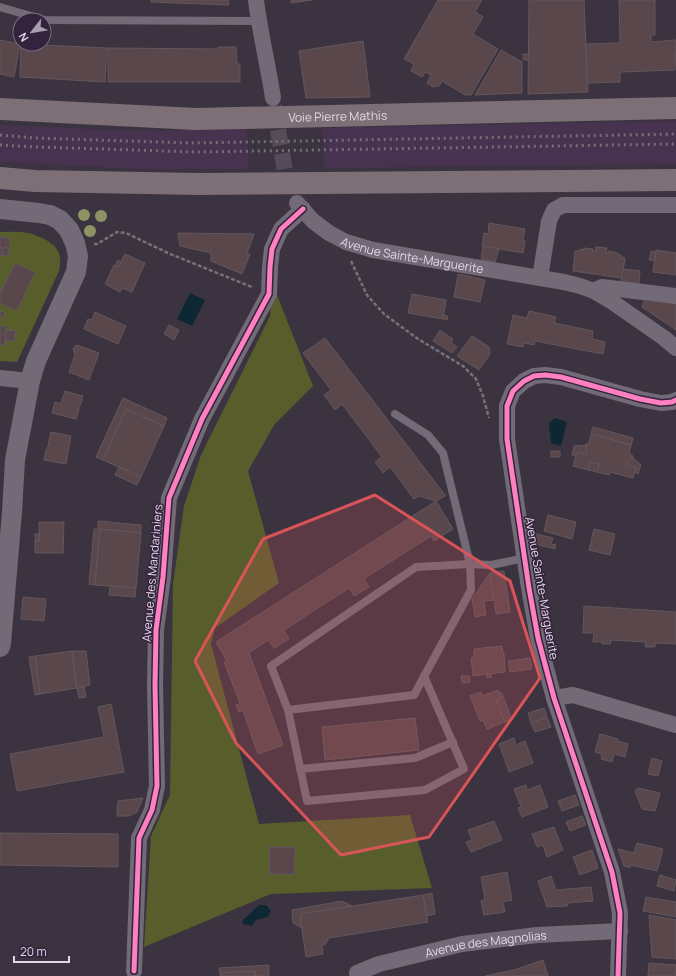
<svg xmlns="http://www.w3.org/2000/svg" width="676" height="976" viewBox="0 0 676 976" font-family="Manrope,sans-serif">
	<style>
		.built { fill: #473350 }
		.green { fill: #575e2c }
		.water { fill: #0e2833 }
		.building { fill: #59474c; stroke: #62575c }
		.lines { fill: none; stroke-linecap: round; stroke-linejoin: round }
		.minor-tunnel { stroke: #554c59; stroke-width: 16; stroke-dasharray: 16 8; stroke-linecap: butt }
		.path { stroke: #776f7a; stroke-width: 2.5; stroke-dasharray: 4 2; stroke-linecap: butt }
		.service { stroke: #726a76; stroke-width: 8 }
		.minor { stroke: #726a76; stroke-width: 16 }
		.tertiary { stroke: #726a76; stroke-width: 20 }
		.trunk { stroke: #7c6f76; stroke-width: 22 }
		.rail { stroke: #746e77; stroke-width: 3; stroke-dasharray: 2 4; stroke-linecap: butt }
		.cycleway-casing { stroke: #34233c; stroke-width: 8 }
		.cycleway { stroke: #ff80c0; stroke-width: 5 }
		.tree { fill: #8d9362 }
		.marked { fill: #d95458; fill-opacity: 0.2; stroke: #d95458; stroke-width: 3; stroke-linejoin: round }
		.labels { text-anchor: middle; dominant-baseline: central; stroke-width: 3; stroke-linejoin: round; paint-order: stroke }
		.street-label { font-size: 12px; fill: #e3d7e8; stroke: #34233c }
	</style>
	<rect width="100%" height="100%" fill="#3c3340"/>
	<!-- built -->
	<g class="built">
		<path d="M676,121V164L324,168L322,128Z"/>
		<path d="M0,125L132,131L246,129L249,169H139L0,162Z"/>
	</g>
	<!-- green -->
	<g class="green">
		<path d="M0,232C9,232 19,231 28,233C32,233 36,236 40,237C57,245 63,252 59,271L17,362L0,361Z"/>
		<path d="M273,285L313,386L274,425L248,471L279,583L215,628L211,644L259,824L410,815L432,888L271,894L144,947L151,836L170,795L173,584L184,506L201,455L270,316Z"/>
	</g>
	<!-- water -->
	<g class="water">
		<path d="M190,293L205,300L192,326L177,319Z"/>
		<path d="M555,418L567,422L561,446L551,443L549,423Z"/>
		<path d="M259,905H266L271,911L268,917L256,920L252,926L243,924L242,921Z"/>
	</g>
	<!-- building -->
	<g class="building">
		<path d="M151,0H228L229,5L151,2Z"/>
		<path d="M291,0H312L291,3Z"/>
		<path d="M438,0H482L475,12L483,17L473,34L498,49L471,95H465L442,81L439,86L433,87L427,83L431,75L425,72L422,77L411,71L414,64L404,59Z"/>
		<path d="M529,0H584L588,92L528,94Z"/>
		<path d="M619,0H655V35H651V42L676,40L675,70L620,72V82L587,83L586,44L620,43Z"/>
		<path d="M0,40L20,44L14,77L0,74Z"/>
		<path d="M363,41L370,97L306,98L299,51Z"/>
		<path d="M21,44L107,48L105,82L20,77Z"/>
		<path d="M218,47H236L237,64H240V82H108V48L218,49Z"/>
		<path d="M501,50L522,62V93L475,95Z"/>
		<path d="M523,54H529L528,60H523Z"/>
		<path d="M489,223L525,229L523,240L525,241L523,253L482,246L484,233L488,234Z"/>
		<path d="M178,233L254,234L247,254H250L242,274L211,261V253L180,246Z"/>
		<path d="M0,237L10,238L9,248H3V255H0Z"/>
		<path d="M483,246L499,249L495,262L481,259Z"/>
		<path d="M596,247L607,248L606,253H608L609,251L617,253V254L621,255V257L625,258L622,278L573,271L575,251H580V249L584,250V248L593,249L592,251H595Z"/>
		<path d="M3,248H9L8,256L3,255Z"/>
		<path d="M656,250L676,253V275L653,272Z"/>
		<path d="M651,251L656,252L655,261L649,260Z"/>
		<path d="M125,254L145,263L132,292L122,288L120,292L105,284L114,265L118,267Z"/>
		<path d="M118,260L121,262L118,267L115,266Z"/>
		<path d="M15,263L35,272L17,311L0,303V293Z"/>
		<path d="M623,269L640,271L639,283L621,282Z"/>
		<path d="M458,274L485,280L480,302L454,297Z"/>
		<path d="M412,294L446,300L443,319L408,313Z"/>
		<path d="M646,297L676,302V330L642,307Z"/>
		<path d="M0,311L5,312L4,317L0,316Z"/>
		<path d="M529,311L556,317L554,323L593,331L592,339L605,342L603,354L535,341L534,345L524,343L523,347L507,344L513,315L527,318Z"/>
		<path d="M95,312L126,326L118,344L84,329L88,319L92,320Z"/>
		<path d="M443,315L448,316L447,320L443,319Z"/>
		<path d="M169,325L179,330L174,340L164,334Z"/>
		<path d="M0,326H6L5,345H0Z"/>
		<path d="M15,330V341H6V331Z"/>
		<path d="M440,330L453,339L451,342L457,347L452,353L433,341Z"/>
		<path d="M472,336L489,347L490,354L479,370L457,356Z"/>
		<path d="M325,338L445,495V496L436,501L419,496L414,499L390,467L383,473L375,462L382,457L342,404L335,410L324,395L331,390L303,353Z"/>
		<path d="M77,345L99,353L89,380L69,372L75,355L73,349L75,346Z"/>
		<path d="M65,391L83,396L76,419L52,413L55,402L61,404Z"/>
		<path d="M123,398L167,418L164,426L126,409L103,460L96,457Z"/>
		<path d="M126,409L164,426L141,477L103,460Z"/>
		<path d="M593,427L633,438L631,445L591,434Z"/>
		<path d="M51,432L71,436L66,464L44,460L46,450H47Z"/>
		<path d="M591,434L631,445L629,453L633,456L626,463L627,465L636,467L633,478L610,472L609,475L597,472L599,464L590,462L588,470L573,466L577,452L584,454L587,453L586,444L589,443Z"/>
		<path d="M586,445L587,453L584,454L577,452L576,456L572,455L574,446Z"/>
		<rect x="551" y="451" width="9" height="6"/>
		<path d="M632,457L641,465L638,474L635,472L636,467L627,465L626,463Z"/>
		<path d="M590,462L599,464L597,472L588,470Z"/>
		<path d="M119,467L141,477L137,485L115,475Z"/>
		<path d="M436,501L453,529L434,541L431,536L365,578L364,579L369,587L354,596L349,588L284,630L289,639L274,648L268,640L249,653L283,745L258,754L243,711L239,712L236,705L240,703L224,662L227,661L216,642Z"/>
		<path d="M548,515L576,522L572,539L544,531Z"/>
		<path d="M98,521L141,525V533L100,529L95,585L89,584L94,529H98Z"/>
		<path d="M39,522H64L63,553H35V541H39Z"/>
		<path d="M100,529L141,533L136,588L95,585Z"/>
		<path d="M594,529L615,534L610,555L589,550Z"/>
		<rect x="35" y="534" width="4" height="7"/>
		<path d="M537,534L553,538L551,544L556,545L555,549L535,544Z"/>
		<path d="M504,571L510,612L496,614L490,573Z"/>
		<path d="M490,573L494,600L484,601L486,615L475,617L472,599Z"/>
		<path d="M110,586L136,588L135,597L109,595Z"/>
		<path d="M23,597L46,599L44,621L21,619Z"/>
		<path d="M584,606L676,612V644L655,643V647H645L646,642L611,640L610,644H602V642H593L594,633H583Z"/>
		<path d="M502,646L503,653H504L505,672L473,676L471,658L474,657V649Z"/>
		<path d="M72,651L77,688L40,694L35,656Z"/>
		<path d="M72,651H86L90,685L77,688Z"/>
		<path d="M35,656L40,694L35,695L29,657Z"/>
		<path d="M530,658L532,669L510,672L508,661Z"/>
		<path d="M487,674H491L492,677L487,678Z"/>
		<path d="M461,676H469L470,682L462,683Z"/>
		<path d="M84,687L86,697L79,698L77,688Z"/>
		<path d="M498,690L501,698L496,700L505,722L487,729L483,720L480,721L470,696L481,692L482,696Z"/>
		<path d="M499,693H502L512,720L505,722L496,700L501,698Z"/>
		<path d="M111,704L124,772L17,791L10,754L104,737L98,707Z"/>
		<path d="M544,708L547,717L531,723L528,713Z"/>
		<path d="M547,717L551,727L535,732L531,723Z"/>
		<path d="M415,718L419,750L325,760L322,727Z"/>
		<path d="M600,734L618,739V741L628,744L625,757L614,754L612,762L601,759L602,754L595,752Z"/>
		<path d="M514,738L516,745L525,741L533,763L509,772L499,744Z"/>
		<path d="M652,758L662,761L658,776L648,774Z"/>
		<path d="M526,785L527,790L540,785L548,807L522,817L518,808L521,807L514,789Z"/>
		<path d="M638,788L660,793L655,811L642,809L635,791Z"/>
		<path d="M575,795L579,805L562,811L558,801Z"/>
		<path d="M143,798L137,812L129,816H117L118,801Z"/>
		<path d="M582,816L586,825L570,831L566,822Z"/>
		<path d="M494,821L502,840L471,852L466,842L472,840L468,830Z"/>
		<path d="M554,827L563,850L547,857L543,845L537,847L532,834Z"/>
		<path d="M0,833L118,834V867L0,865Z"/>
		<path d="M637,843L663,849L657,871L631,865L630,868L624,866L618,849L634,853Z"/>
		<path d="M269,847H295L294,874H270Z"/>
		<path d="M592,850L598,868L580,875L573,857Z"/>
		<path d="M507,872L512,900L503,902L505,912L484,915L481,901L485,899L481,877Z"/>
		<path d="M660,875L676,880L674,891L657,886Z"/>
		<path d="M551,876L556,890L591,887L593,901L568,903L567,906L547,907L538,881Z"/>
		<path d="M432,893L435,914L427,916L423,895Z"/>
		<path d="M423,895L428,922L329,938L325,945H322L323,954L306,957L300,915L301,914Z"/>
		<path d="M646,897L676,902V917L643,911Z"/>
		<path d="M342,901L352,906L301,914L300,915L302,928L293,923L292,910Z"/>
		<path d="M649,915L676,920V959L652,957Z"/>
		<path d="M543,960L548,976H485L514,970Z"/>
		<path d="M649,963L676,965V976H648Z"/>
		<path d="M269,965V976H255V971L220,973L219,968Z"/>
		<path d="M255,971V976H220V973Z"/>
	</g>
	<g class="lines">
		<!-- minor-tunnel -->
		<path class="minor-tunnel" d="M274,106L286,177L293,193"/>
		<!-- path -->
		<g class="path">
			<path d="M94,244H97L117,232L126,233L168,253L252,287"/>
			<path d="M351,261L367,295L384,314L418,339L463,366L476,379L483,396L489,418"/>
		</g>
		<!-- service -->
		<g class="service">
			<path d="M0,7L45,20L259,21"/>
			<path d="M395,414L428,435L443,453L470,564L491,565L525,558"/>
			<path d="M288,710L271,666L416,567L470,564L471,590L414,695L288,710L307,801L425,790L464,769L424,676"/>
			<path d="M300,769L415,758L453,742"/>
		</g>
		<!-- minor -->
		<g class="minor">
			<path d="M256,0C260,33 268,65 273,98"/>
			<path id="s1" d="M297,203L313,221L329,233L346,242L373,250L564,282L580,286L594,291L611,301L664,338L676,348"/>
			<path d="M540,278L549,221L554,210L563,205H676"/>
			<path d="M594,291L602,287L676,296"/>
			<path d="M0,378L30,381"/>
			<path d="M554,698L573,695L676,725"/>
			<path d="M134,971L139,838L152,810L157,786L155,685L156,630L163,577L169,498L202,419L269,294L270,267L272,249L281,229L303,209"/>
			<path id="s2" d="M358,976L357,973L379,964L462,944L537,935L620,931"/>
			<path d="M618,976L620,913L612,872L554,698L538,638L529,588L507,439V406L513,391L524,381L534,376L545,375L561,377L640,399L661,403L672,402L676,400"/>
		</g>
		<!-- tertiary -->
		<path class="tertiary" d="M0,209L39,213L50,215L60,220L69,230L75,243L78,256L76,272L36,361L30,381L15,460L12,512L1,643L0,647"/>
		<!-- trunk -->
		<g class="trunk">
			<path id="s3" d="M0,109L196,119L676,108"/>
			<path d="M0,178L35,181L199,184L676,180"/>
		</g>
		<!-- rail -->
		<g class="rail">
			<path d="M0,135L35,138L191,143L676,134"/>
			<path d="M0,145L36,147L196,152L676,144"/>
		</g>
		<!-- cycleway casing -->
		<g class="cycleway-casing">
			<g id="cycleway">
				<path d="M134,971L139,838L152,810L157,786L155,685L156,630L163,577L169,498L202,419L269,294L270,267L272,249L281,229L303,209"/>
				<path d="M618,976L620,913L612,872L554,698L538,638L529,588L507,439V406L513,391L524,381L534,376L545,375L561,377L640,399L661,403L672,402L676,400"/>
			</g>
		</g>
		<!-- cycleway -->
		<use href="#cycleway" class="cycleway"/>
	</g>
	<!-- trees -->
	<g class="tree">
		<circle cx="84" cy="215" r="6"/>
		<circle cx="101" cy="216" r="6"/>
		<circle cx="90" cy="231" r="6"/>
	</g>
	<!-- marked area -->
	<path class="marked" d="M375,495L510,581L540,678L429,837L341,855L236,743L195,661L263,539Z"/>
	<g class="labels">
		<!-- street labels -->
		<g class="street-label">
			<text stroke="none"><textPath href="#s3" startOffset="338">Voie Pierre Mathis</textPath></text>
			<text stroke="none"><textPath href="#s1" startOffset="131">Avenue Sainte-Marguerite</textPath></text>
			<text transform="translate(152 573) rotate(-85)">Avenue des Mandariniers</text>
			<text transform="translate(542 588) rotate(80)">Avenue Sainte-Marguerite</text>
			<text stroke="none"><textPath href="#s2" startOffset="136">Avenue des Magnolias</textPath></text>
		</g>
	</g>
	<!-- north arrow -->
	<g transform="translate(32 32) rotate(239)"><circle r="19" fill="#34233c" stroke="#7a6b81"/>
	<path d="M0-3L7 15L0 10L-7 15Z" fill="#a99ead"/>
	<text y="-6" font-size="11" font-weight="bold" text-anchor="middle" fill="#e3d7e8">N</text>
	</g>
	<!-- scale -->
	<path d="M14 956v6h55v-6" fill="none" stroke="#e3d7e8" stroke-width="2"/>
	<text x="20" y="956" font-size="12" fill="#e3d7e8" stroke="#34233c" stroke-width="3" paint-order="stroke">20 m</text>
</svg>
